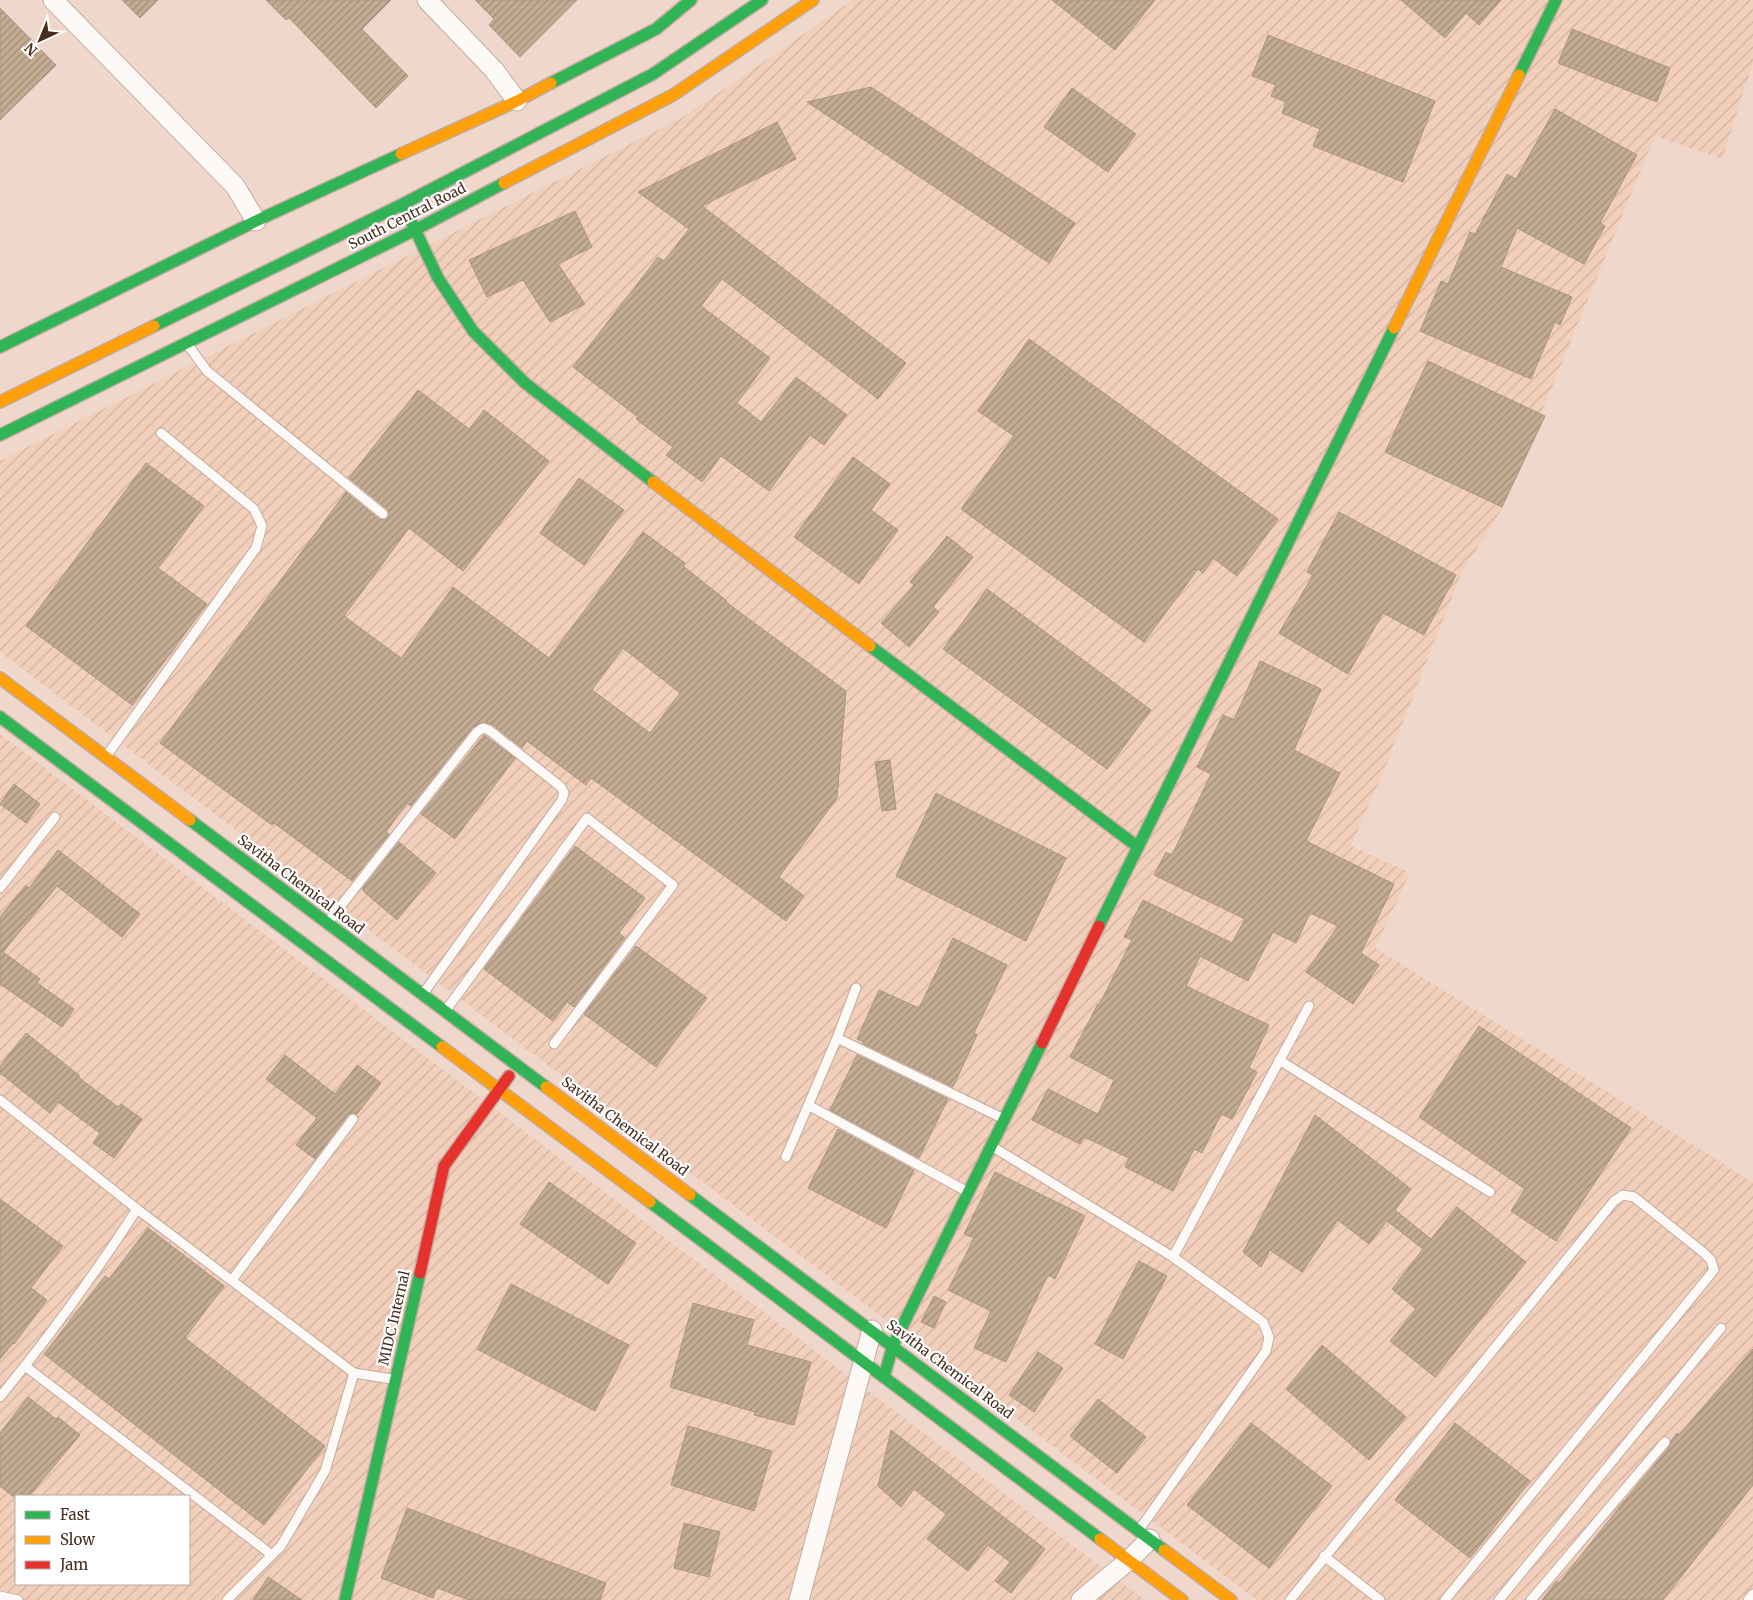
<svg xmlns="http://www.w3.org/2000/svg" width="1753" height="1600" viewBox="0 0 1753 1600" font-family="Merriweather,serif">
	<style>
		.industrial { fill: url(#industrial-furrows); fill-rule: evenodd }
		.building { fill: url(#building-hatch); stroke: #a99684; fill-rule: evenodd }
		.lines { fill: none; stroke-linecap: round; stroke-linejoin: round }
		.lane-casing { stroke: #c2ab9e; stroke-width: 11 }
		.street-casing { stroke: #c2ab9e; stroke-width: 21 }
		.fast-casing { stroke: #c2ab9e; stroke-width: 14 }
		.slow-casing { stroke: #c2ab9e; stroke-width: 14 }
		.jam-casing { stroke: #c2ab9e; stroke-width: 14 }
		.lane { stroke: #fdf9f7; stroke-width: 9 }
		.street { stroke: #fdf9f7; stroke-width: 19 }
		.fast { stroke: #30b455; stroke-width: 11 }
		.slow { stroke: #ff9f0a; stroke-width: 11 }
		.jam { stroke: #e5322d; stroke-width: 11 }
		.labels { text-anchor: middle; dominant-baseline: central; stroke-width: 4.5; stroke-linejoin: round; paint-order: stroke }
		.street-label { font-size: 14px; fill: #472d1c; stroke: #fff }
	</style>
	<defs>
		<pattern id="industrial-furrows" width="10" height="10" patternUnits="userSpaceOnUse" patternTransform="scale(1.25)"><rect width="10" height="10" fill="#f2cfba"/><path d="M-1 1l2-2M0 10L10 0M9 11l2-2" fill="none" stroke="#d1b29f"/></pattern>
		<pattern id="building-hatch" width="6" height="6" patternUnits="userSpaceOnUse" patternTransform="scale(1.25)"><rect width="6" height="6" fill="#c3ac93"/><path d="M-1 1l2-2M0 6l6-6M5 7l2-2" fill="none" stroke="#a08c77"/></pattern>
	</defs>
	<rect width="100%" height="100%" fill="#efd8cb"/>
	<!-- industrial -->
	<g class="industrial">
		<path d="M853,0H1753V63L1722,159L1655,136L1502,509L1462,572L1380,780L1351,846L1410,873L1375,948L1753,1182V1600H1257L0,652V461L685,116Z"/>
		<path d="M0,734L471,1091L1145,1600H0ZM16,1496H189V1584H16Z"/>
	</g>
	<!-- building -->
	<g class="building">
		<path d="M122,0H158L140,18Z"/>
		<path d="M266,0H391L362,29L408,76L376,108L289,18L286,20Z"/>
		<path d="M475,0H577L520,57L489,25L494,19Z"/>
		<path d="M1052,0H1155L1115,50Z"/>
		<path d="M1401,0H1501L1479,25L1466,13L1445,38Z"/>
		<path d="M0,8L56,65L0,120Z"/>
		<path d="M1572,29L1670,68L1657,102L1558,63Z"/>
		<path d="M1268,35L1435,101L1403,182L1313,146L1320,129L1282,113L1286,102L1271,96L1276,85L1252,76Z"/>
		<path d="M871,87L1075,223L1049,263L807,102Z"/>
		<path d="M1072,88L1136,134L1108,172L1044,127Z"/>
		<path d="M1555,109L1637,155L1600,223L1605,226L1584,264L1517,228L1501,267L1572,297L1560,325L1555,322L1531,379L1420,331L1441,281L1448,284L1470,232L1475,234L1507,174L1516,179Z"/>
		<path d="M777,122L796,159L702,206L906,363L878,399L722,279L701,306L770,358L737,403L761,422L796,377L847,415L824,445L810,435L769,491L721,456L702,482L666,455L673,447L636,419L638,417L573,367L658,257L664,261L689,229L638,192Z"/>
		<path d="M575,211L592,247L558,264L585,304L550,322L523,280L487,297L469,260Z"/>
		<path d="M1029,339L1278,519L1237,576L1213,558L1203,573L1198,569L1144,642L961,509L1014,436L978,411Z"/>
		<path d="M1428,361L1545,416L1502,507L1385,452Z"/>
		<path d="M418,390L469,429L484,410L549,461L463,571L409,528L344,616L401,658L453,587L549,658L643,532L685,563L683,566L727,601L726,602L846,691L837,798L779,877L804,896L786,921L591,778L586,785L527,741L522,748L493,725L485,722L480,723L472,728L411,806L407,803L386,832L389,834L352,881L274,823L272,825L160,743L346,492L379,519L385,520L388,518L389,512L387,509L349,478ZM623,648L680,693L650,733L592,690Z"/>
		<path d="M853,457L890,484L871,510L898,530L859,584L794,537Z"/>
		<path d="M146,463L204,506L158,568L207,604L132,705L26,626Z"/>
		<path d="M579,478L624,510L584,565L540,533Z"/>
		<path d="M1339,512L1456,575L1424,635L1383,613L1348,674L1279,633L1313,575L1307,572Z"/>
		<path d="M947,536L973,557L933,607L939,612L909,647L881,623L914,585L910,582Z"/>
		<path d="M987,589L1151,710L1107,769L943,649Z"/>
		<path d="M1260,661L1321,689L1294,750L1340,773L1306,841L1394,884L1361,953L1379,965L1353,1004L1306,972L1338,926L1310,913L1296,943L1273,932L1248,981L1200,956L1186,986L1269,1025L1249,1068L1257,1072L1232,1119L1221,1114L1202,1153L1194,1149L1173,1191L1125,1167L1129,1158L1084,1137L1080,1144L1032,1120L1048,1089L1098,1114L1114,1080L1070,1057L1098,1004L1099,1005L1132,940L1124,937L1143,900L1232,943L1245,919L1154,875L1166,852L1172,855L1211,774L1197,767L1223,715L1234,720Z"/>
		<path d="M484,735L515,758L455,839L421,814Z"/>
		<path d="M890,760L896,809L882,811L875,762Z"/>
		<path d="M14,784L40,804L26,823L0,804Z"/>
		<path d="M936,793L1066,858L1026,941L896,876Z"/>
		<path d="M399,842L436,873L397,920L363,891L364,890L362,889Z"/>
		<path d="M575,846L645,898L619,933L625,938L574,1007L567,1002L553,1021L484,969Z"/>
		<path d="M58,850L140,914L122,937L57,886L3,952L40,979L37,983L74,1009L62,1027L0,984V917L26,885L29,888Z"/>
		<path d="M953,938L1007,965L974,1033L977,1035L953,1087L862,1043L863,1041L857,1039L879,990L919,1008Z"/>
		<path d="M636,946L707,998L656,1067L584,1014Z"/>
		<path d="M1479,1026L1631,1128L1556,1241L1511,1211L1525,1189L1419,1117Z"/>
		<path d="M26,1033L80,1076L78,1077L118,1107L121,1104L142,1119L114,1158L93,1143L100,1133L58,1102L50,1113L0,1073V1066Z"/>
		<path d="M285,1055L335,1094L357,1065L381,1083L357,1114L353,1113L348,1115L315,1159L296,1145L317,1118L266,1079Z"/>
		<path d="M857,1055L948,1099L919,1158L830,1110Z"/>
		<path d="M1315,1115L1411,1189L1395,1210L1431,1239L1457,1207L1526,1262L1435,1377L1390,1341L1416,1309L1392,1289L1423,1249L1387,1221L1369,1244L1338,1220L1302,1272L1270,1250L1261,1267L1243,1252Z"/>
		<path d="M838,1129L914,1170L886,1228L808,1188Z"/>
		<path d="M995,1172L1085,1216L1055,1279L1048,1275L1006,1362L974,1348L991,1311L948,1290L974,1238L964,1234Z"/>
		<path d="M549,1182L636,1243L608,1284L520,1224Z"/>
		<path d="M0,1199L63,1246L31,1288L47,1300L14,1344L13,1343L0,1359Z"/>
		<path d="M148,1228L224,1286L185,1338L325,1446L264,1525L44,1354L105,1276L109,1279Z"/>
		<path d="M1139,1261L1167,1276L1123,1359L1095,1344Z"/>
		<path d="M511,1284L629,1345L595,1411L477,1349Z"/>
		<path d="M934,1296L946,1302L934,1328L921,1322Z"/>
		<path d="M693,1303L754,1320L747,1345L811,1362L794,1425L754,1415L755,1412L670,1387Z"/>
		<path d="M1322,1345L1406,1417L1369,1460L1286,1389Z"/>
		<path d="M1753,1349V1485L1663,1600H1542L1557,1581L1559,1583L1634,1489L1670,1446L1671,1441L1677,1433L1679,1435Z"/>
		<path d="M1038,1352L1063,1368L1034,1412L1009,1395Z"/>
		<path d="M28,1397L56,1419L58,1417L80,1435L29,1496H12L0,1486V1433Z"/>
		<path d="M1098,1399L1146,1437L1117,1473L1070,1436Z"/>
		<path d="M1251,1423L1332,1486L1269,1568L1187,1505Z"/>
		<path d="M1455,1423L1530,1481L1470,1558L1395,1500Z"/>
		<path d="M688,1426L772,1451L754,1511L671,1485Z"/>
		<path d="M891,1430L1045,1549L1011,1593L995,1581L1010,1562L988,1545L968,1571L927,1539L946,1514L914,1489L901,1507L878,1486Z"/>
		<path d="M407,1508L606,1583L600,1600H469L437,1588L433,1598L381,1578Z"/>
		<path d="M684,1523L720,1532L709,1577L674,1568Z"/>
		<path d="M268,1577L302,1600H253Z"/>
	</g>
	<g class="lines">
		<!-- lane casing -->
		<g class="lane-casing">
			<g id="lane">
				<path d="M188,345L207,371L383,514"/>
				<path d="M107,755L256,548L262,526L254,509L161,433"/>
				<path d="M0,888L55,817"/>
				<path d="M329,921L477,732L483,728L489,730L561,787L564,793L562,800L423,994"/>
				<path d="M446,1010L587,818L673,885L554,1044"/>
				<path d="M837,1038L1002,1118"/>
				<path d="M1279,1060L1490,1192"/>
				<path d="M0,1100L137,1209L354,1373"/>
				<path d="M808,1105L966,1191"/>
				<path d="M993,1147L1173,1257L1263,1322L1269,1337L1266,1351L1139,1530"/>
				<path d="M786,1157L837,1038L856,988"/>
				<path d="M1173,1257L1309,1006"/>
				<path d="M232,1280L353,1119"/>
				<path d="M25,1366L272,1555"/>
				<path d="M0,1397C49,1337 95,1274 137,1209"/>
				<path d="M1324,1556L1380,1600"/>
				<path d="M0,1596L18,1600"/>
				<path d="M227,1600L281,1546L325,1471L354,1373L392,1379"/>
				<path d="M1290,1600L1614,1201L1623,1195L1634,1197L1704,1253L1711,1260L1714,1270L1445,1600"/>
				<path d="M1499,1600L1721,1328"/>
				<path d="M1531,1600L1665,1442"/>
				<path d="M1748,1600L1753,1594"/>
			</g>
		</g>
		<!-- street casing -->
		<g class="street-casing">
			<g id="street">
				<path d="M53,0L235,186L256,221"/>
				<path d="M427,0L494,70L517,101"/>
				<path d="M799,1600L872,1330"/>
				<path d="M1081,1600L1129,1560L1150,1539"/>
			</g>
		</g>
		<!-- fast casing -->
		<g class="fast-casing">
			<g id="fast">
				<path d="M1519,75L1556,0"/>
				<path d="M551,83L656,29L691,0"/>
				<path d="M403,204L438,278L473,331L525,383L653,482"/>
				<path d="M154,326L403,204L653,74L762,0"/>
				<path d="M0,347L256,221L401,154"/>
				<path d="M0,435L415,230L504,183"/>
				<path d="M870,646L1138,847"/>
				<path d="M0,717L442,1047"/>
				<path d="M190,820L546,1087"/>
				<path d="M1099,926L1394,328"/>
				<path d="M690,1195L1164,1550"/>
				<path d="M650,1202L1100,1539"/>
				<path d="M884,1377L893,1345L1042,1043"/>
				<path d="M345,1600L420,1273"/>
			</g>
		</g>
		<!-- slow casing -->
		<g class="slow-casing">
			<g id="slow">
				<path d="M401,154L517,101L551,83"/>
				<path d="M504,183L673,95L813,0"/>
				<path d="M1394,328L1519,75"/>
				<path d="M0,402L154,326"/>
				<path d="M653,482L870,646"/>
				<path d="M0,678L190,820"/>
				<path d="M442,1047L650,1202"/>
				<path d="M546,1087L690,1195"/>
				<path d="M1100,1539L1182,1600"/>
				<path d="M1164,1550L1231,1600"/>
			</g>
		</g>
		<!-- jam casing -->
		<g class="jam-casing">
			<g id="jam">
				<path d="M1042,1043L1099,926"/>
				<path d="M420,1273L444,1166L509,1076"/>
			</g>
		</g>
		<!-- lane -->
		<use href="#lane" class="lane"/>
		<!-- street -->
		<use href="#street" class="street"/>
		<!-- fast -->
		<use href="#fast" class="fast"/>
		<!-- slow -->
		<use href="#slow" class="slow"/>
		<!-- jam -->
		<use href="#jam" class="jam"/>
	</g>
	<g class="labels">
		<!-- street labels -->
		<g class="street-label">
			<text transform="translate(407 216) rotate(-27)">South Central Road</text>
			<text transform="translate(301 884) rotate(37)">Savitha Chemical Road</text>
			<text transform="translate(625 1126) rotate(37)">Savitha Chemical Road</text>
			<text transform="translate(394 1318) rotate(-77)">MIDC Internal</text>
			<text transform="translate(950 1369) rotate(37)">Savitha Chemical Road</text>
		</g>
	</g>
	<!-- legend -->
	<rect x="15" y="1495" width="175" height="90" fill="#ffffff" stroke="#b5aba4"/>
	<rect x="25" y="1511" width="25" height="8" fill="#30b455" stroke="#b5aba4"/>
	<text x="60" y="1520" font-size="15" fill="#472d1c">Fast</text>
	<rect x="25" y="1536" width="25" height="8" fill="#ff9f0a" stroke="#b5aba4"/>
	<text x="60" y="1545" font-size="15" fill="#472d1c">Slow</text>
	<rect x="25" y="1561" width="25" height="8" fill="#e5322d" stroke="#b5aba4"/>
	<text x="60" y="1570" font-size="15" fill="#472d1c">Jam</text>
	<!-- north arrow -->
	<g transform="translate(40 40) rotate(224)" stroke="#ffffff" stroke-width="4" paint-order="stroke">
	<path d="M0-4L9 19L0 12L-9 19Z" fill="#472d1c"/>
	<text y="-8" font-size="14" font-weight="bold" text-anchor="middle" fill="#472d1c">N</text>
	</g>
</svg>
